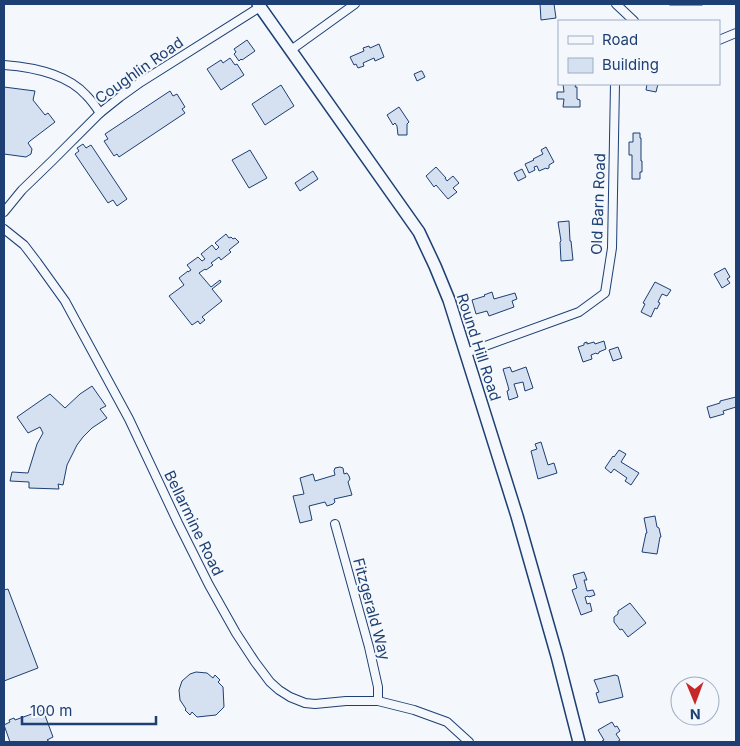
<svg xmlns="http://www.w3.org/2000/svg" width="740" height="746" viewBox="0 0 740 746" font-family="Inter,sans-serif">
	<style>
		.building { fill: #d5e0f0; stroke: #1d3f73 }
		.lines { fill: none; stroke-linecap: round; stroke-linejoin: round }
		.minor-casing { stroke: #1d3f73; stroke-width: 10 }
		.secondary-casing { stroke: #1d3f73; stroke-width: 14 }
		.minor { stroke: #f4f7fb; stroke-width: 8 }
		.secondary { stroke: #f4f7fb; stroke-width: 11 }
		.labels { text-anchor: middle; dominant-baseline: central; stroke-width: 4; stroke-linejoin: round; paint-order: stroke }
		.street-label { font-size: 15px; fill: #1d3f73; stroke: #f4f7fb }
	</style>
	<rect width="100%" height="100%" fill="#f4f7fb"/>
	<!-- building -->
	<g class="building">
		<path d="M540,4H554L556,18L541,20Z"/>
		<rect x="670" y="4" width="32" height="1"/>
		<path d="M247,40L255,51L242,60L241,59L239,61L234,54L236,52L234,49Z"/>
		<path d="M379,44L384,57L375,61L374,58L363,63L364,66L358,68L356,64L354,65L350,57L364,51L363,48L369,46L370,48Z"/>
		<path d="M230,58L235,65L237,64L244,75L221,90L207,69L221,60L223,63Z"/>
		<path d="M421,71H422L425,77L417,81L414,74Z"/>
		<path d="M563,84H576L575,87H577V99L580,100V107H563L564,99H557V92H564Z"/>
		<path d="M647,84H658L656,92L646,90Z"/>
		<path d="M281,85L294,106L265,125L252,104Z"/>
		<path d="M4,87L35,91L33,100L45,115L48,113L55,122L30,141L28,143L32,149L31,154L26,157L4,154Z"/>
		<path d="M170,91L173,96L177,94L185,107L182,109L185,113L119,157L117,154L114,156L104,141L108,139L105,134Z"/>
		<path d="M399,107L409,122L407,124V135H398L397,126L395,123L393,125L387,115Z"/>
		<path d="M633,133H640V138H641V161H642V172H640V179H632V155H629V142H633Z"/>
		<path d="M83,144L86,148L91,145L127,199L117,206L113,200L108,203L75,154L79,151L77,148Z"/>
		<path d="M546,147L554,162L549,165V168L547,169L546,168L539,171L537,166L534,167L535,170L529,173L525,164L534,160L533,159L543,154L541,150Z"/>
		<path d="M250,150L267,178L249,188L232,160Z"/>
		<path d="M436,167L446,178H445L447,181L453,176L459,183L453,188L457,192L448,199L436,185L434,187L426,176Z"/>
		<path d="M522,169L526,177L518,181L514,173Z"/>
		<path d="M313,171L318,179L300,191L295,183Z"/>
		<path d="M569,221L570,241H571L573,260L561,261L560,242L561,241L558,222Z"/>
		<path d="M226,234L229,238L231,237L233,239L235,238L239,242L229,250L231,252L221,260L219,257L211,263L213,265L206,270L205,269L199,273L211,287L220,280L221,282L212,289L222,301L202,317L205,320L200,324L198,321L192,325L169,296L184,285L179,278L188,271V272L191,270L187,265L198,257L202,261L205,259L201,254L212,245L216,250L219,247L215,243Z"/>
		<path d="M725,268L730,277L727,279L730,283L722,288L714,274Z"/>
		<path d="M655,282L671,290L667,296L662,294L658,302L660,303L657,309L655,308L651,317L641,312L645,304L643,303Z"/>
		<path d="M492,292L494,299L515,293L517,299L512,301L514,307L489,316L487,311L476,314L472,300L485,296L484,295Z"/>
		<path d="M604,341L606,349L599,352V353L597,354L596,353L591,355L592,359L583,362L578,347L584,345V343L587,342V344L594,342L595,344Z"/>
		<path d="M618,347L622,358L613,361L609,350Z"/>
		<path d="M510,367L512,372L526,367L533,388L525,391L523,382L514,384L518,397L509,400L507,391L509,390L508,386L503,369Z"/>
		<path d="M92,386L106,406L100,409L107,418L92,428L83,437L77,445L67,465L63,485L58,484L59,489L29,488V482L10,481L12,472L28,473L37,444L43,433L40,427L28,433L17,417L50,394L65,408L80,394Z"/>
		<path d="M736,397V407L723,411L724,414L710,418L707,407L720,403V401Z"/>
		<path d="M541,442L548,465L554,463L557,473L538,479L531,451L537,449L535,444Z"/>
		<path d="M619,450L626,454L621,462L639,473L631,485L625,481L627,478L614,469L611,473L605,468L613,456L614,457Z"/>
		<path d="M340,467L343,468L344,474L347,473L349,476L350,479L348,482L352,495L334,499L335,502L333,504L327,506L325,502L309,506L312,520L300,523L293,496L304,494L300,478L313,474L315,481L335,475L334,471L335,468Z"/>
		<path d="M655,516L657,527L659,528L661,537H660L657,554L642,552L646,533H647L644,518Z"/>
		<path d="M584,572L587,580H584L587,591L593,590L595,595L589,597L588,596L585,597L587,604L590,603L592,611L581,615L572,590L577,588L573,575Z"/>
		<path d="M8,589L38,668L4,681V590Z"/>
		<path d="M630,603L646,623L628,637L622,629L620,630L614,622V617L618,614V611Z"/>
		<path d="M196,672L207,673L213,678L215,675L220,680L218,682L223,687L224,707L216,715L197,717L192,712L190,715L185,710L186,709L180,700L179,690L182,681L190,674Z"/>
		<path d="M615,675L618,676L623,697L599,703L596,693L599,692L594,680Z"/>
		<path d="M43,710L53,737L47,740L50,742H10L4,725L10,722L9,720L14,718L15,720Z"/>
		<path d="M612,722L615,727L617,726L620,731L616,734L620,740L617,742H603L602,741L604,740L598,730Z"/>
	</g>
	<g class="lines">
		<!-- minor casing -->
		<g class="minor-casing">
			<g id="minor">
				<path d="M616,4L634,21"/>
				<path d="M719,40L736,33"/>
				<path d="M291,50L355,4"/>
				<path d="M4,65C31,67 67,74 86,95C91,100 96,107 100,113"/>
				<path d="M4,212L22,190L52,161L100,113L120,97L141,82L260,7"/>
				<path d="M4,229L24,245L37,262L65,301L129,419L178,523L209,585L236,633L255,662L270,682L279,690L290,697L305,703L315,704L346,701H378L414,710L447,722L469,742"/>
				<path d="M466,353L579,312L605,293L612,248L615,84"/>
				<path d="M335,524L369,647L378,687V701"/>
			</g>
		</g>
		<!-- secondary casing -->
		<g class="secondary-casing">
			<path id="secondary" d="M258,4L419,232L435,266L449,300L517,516L557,656L579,742"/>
		</g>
		<!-- minor -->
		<use href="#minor" class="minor"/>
		<!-- secondary -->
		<use href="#secondary" class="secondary"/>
	</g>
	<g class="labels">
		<!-- street labels -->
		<g class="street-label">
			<text transform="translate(139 70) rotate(-35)">Coughlin Road</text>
			<text transform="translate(598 204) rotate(-88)">Old Barn Road</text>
			<text transform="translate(479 347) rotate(72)">Round Hill Road</text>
			<text transform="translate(194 523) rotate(64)">Bellarmine Road</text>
			<text transform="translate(372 609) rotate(75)">Fitzgerald Way</text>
		</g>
	</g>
	<!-- border -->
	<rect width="740" height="746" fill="none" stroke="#1d3f73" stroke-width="10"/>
	<!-- legend -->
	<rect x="558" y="20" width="162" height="65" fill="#f4f7fb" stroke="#9eadc5"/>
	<rect x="568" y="36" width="25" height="8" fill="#f4f7fb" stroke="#9eadc5"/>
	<text x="602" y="45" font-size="15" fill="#1d3f73">Road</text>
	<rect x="568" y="58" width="25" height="15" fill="#d5e0f0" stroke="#9eadc5"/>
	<text x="602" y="70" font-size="15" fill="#1d3f73">Building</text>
	<!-- north arrow -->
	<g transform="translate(695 701) rotate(179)"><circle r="24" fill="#f4f7fb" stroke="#9eadc5"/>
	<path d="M0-4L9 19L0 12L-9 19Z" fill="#c62828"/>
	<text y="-8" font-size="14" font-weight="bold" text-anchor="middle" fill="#1d3f73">N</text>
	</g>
	<!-- scale -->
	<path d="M22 716v8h134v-8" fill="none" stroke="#1d3f73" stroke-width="2.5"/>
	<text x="30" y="716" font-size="15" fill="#1d3f73" stroke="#f4f7fb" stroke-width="4" paint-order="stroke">100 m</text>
</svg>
